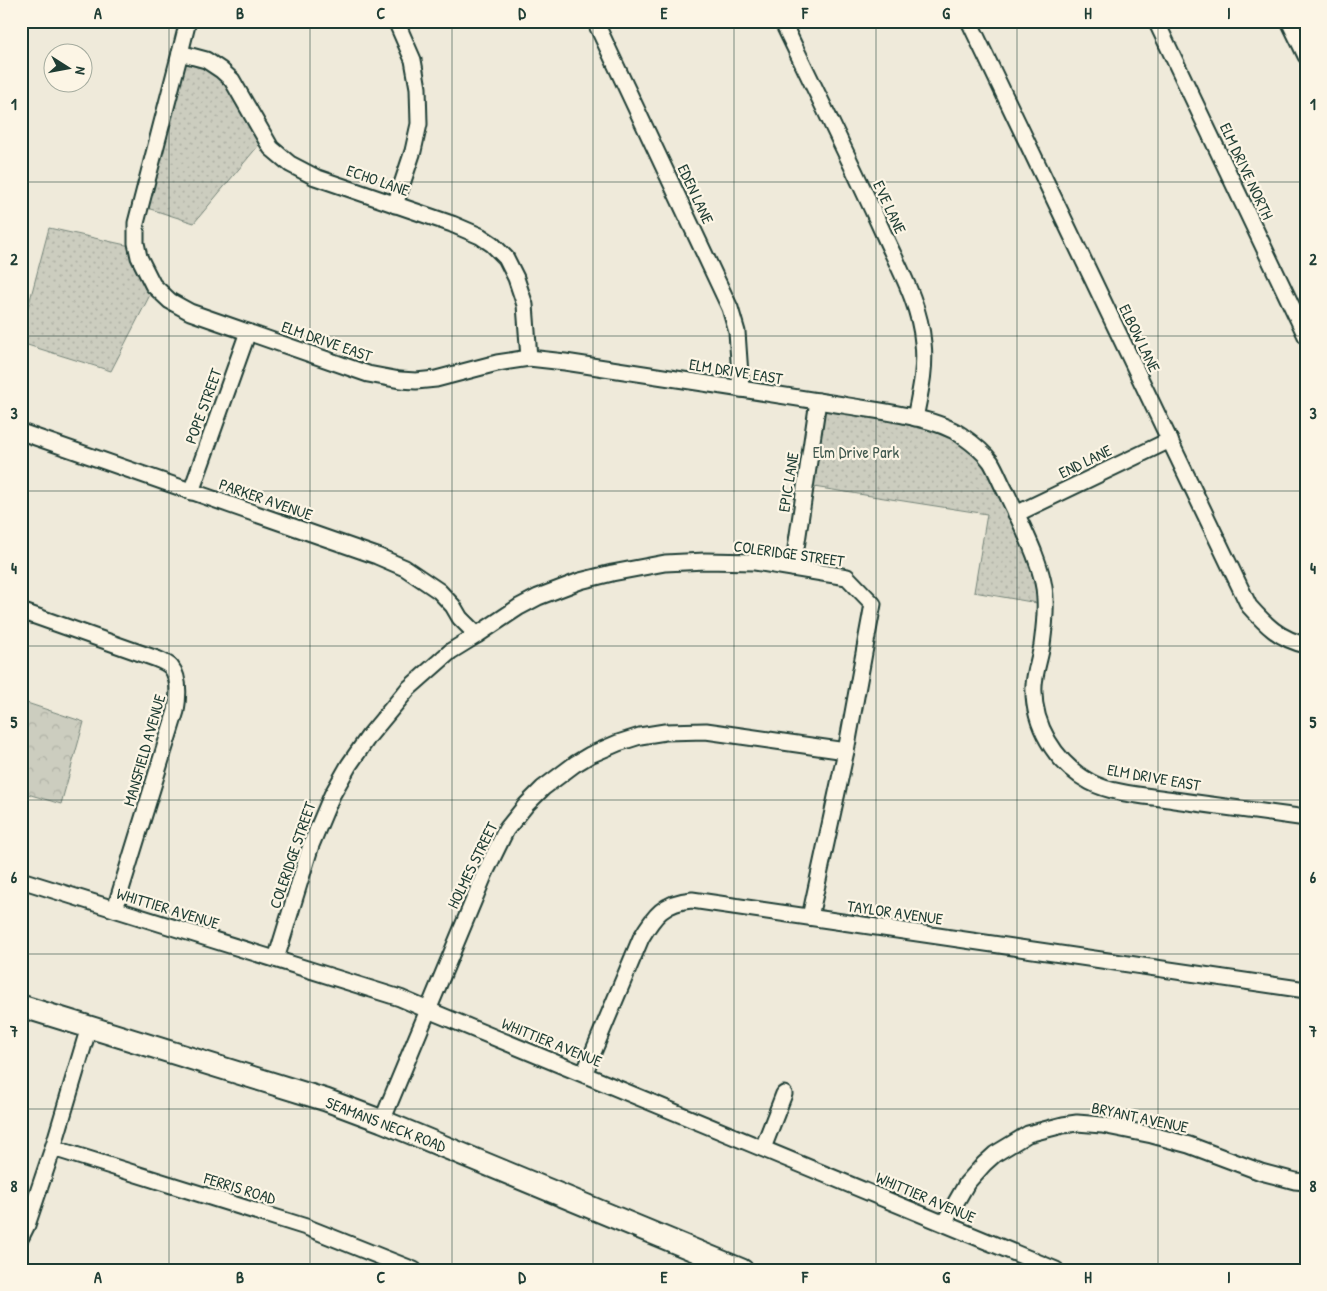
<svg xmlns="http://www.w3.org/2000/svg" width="1327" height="1291" viewBox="0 0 1327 1291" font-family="'Patrick Hand',sans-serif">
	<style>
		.grass { fill: url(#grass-dots); stroke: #76857a }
		.forest { fill: url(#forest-crowns); stroke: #76857a }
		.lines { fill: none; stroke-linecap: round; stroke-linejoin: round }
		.street-casing { stroke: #1f3d34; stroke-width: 19 }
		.secondary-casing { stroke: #1f3d34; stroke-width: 25 }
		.street { stroke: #fcf5e5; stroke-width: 15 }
		.secondary { stroke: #fcf5e5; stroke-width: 21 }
		.grid { fill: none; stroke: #1f3d34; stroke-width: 1; stroke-opacity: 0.55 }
		.labels { text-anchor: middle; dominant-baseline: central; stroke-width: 4.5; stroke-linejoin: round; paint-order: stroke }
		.street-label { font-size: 16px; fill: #1f3d34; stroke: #fcf5e5 }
		.park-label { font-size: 16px; fill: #425a50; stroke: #fcf5e5 }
		.neatline { fill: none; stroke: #1f3d34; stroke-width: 2 }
		.grid-label { font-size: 16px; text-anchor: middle; font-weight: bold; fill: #1f3d34 }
	</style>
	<defs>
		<pattern id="grass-dots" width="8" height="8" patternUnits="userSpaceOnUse" patternTransform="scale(1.25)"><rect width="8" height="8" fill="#cccdbf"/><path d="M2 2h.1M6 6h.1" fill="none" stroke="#afb1a5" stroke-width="1.8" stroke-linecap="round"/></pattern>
		<pattern id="forest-crowns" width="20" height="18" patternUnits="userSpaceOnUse" patternTransform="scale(1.25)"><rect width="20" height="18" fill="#cccdbf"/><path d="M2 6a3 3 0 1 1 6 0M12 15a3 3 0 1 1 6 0" fill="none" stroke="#afb1a5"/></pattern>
	</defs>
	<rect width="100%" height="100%" fill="#efeada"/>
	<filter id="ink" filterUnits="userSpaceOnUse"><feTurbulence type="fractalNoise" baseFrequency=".02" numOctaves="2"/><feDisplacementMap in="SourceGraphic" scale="10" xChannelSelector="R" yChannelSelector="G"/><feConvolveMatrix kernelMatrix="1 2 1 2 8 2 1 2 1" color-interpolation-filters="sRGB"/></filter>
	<g filter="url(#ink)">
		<!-- grass -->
		<g class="grass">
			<path d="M180,55L210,63L234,90L263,140L194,223L141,206Z"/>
			<path d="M49,228L135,247L153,289L111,371L21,343V334Z"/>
			<path d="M820,404L941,426L988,462L1038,569L1043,604L974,592L987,514L807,486Z"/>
		</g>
		<!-- forest -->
		<path class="forest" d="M21,701L84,722L61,804L21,792Z"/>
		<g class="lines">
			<!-- street casing -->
			<g class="street-casing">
				<g id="street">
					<path d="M188,21L180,53L136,223V243L139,257L153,285L170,301L190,312L368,374L400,380L416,381L436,379L497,363L529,358L565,362C658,376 750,390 843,405C876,411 933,416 961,435C971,442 984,452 991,462C997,472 1001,484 1007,494C1020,522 1045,568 1045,599C1046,614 1044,630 1042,645C1040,658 1035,671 1034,685C1032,724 1055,763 1090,782C1112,794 1149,796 1174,800C1218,806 1262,812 1306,818"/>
					<path d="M595,21L730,308L737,332L741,389"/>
					<path d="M782,21C817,93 852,164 885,237C900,270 920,305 923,343C926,368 920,393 915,418"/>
					<path d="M969,21L1249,606C1266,625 1279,639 1306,645"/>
					<path d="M1156,21L1306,336"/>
					<path d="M1289,21L1306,56"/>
					<path d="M180,53L206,60L221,70L232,80L271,148L290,164L315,177L452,224L480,236L492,244L506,258L516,278L525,305L529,358"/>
					<path d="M395,205L413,151L419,124L418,88L413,60L396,21"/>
					<path d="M21,432L377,556L405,568L439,591L453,606L460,618L477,635"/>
					<path d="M191,492L248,332"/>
					<path d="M1016,514L1170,440"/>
					<path d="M793,568L818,401"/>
					<path d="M21,611L157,659C161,661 167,663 171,667C180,678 178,699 176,711L115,909"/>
					<path d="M21,880L400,998L428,1010L1056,1270"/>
					<path d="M276,959L311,845L332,795L349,765L369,736L408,689L451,651L477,635L519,607L538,597L580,581L612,573L665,563L705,561L755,562L847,577L873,604L846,751L810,917"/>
					<path d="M584,1074L641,938C654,916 664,902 692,900L1306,990"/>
					<path d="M382,1121L485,873L506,830L526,805L543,788L575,764L590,755L618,743L640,736L665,732L706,731L846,751"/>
					<path d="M53,1148L306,1227L414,1270"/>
					<path d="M763,1148L784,1094"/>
					<path d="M944,1223L967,1183L984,1164L995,1154L1028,1134L1063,1125L1077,1123L1102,1125L1152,1135L1189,1145L1261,1172L1295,1181L1306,1182"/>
					<path d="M21,1237L27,1225L53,1148L89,1027"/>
				</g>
			</g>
			<!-- secondary casing -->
			<g class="secondary-casing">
				<path id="secondary" d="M21,1006L326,1100L382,1121L742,1270"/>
			</g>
			<!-- street -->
			<use href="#street" class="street"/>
			<!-- secondary -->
			<use href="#secondary" class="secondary"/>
		</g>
	</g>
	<!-- grid -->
	<path class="grid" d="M169,21V1270M310,21V1270M452,21V1270M593,21V1270M734,21V1270M876,21V1270M1017,21V1270M1158,21V1270M21,182H1306M21,336H1306M21,491H1306M21,646H1306M21,800H1306M21,954H1306M21,1109H1306"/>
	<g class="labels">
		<!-- street labels -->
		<g class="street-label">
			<text transform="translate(1247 171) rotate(65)">ELM DRIVE NORTH</text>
			<text transform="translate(378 180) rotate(19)">ECHO LANE</text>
			<text transform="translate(696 194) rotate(65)">EDEN LANE</text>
			<text transform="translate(890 207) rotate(65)">EVE LANE</text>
			<text transform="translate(1140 338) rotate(64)">ELBOW LANE</text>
			<text transform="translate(327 341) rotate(19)">ELM DRIVE EAST</text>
			<text transform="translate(736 371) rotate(9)">ELM DRIVE EAST</text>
			<text transform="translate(203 406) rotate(-70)">POPE STREET</text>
			<text transform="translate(1085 461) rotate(-26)">END LANE</text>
			<text transform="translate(788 482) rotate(-81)">EPIC LANE</text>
			<text transform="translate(266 499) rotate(19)">PARKER AVENUE</text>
			<text transform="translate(789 553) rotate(8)">COLERIDGE STREET</text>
			<text transform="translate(144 750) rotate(-74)">MANSFIELD AVENUE</text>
			<text transform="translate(1154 777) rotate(10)">ELM DRIVE EAST</text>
			<text transform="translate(292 855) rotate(-71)">COLERIDGE STREET</text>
			<text transform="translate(472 865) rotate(-64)">HOLMES STREET</text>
			<text transform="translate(168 908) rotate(17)">WHITTIER AVENUE</text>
			<text transform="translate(895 912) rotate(8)">TAYLOR AVENUE</text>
			<text transform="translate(552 1042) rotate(22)">WHITTIER AVENUE</text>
			<text transform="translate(1140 1117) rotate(12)">BRYANT AVENUE</text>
			<text transform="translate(386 1124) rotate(21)">SEAMANS NECK ROAD</text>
			<text transform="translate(240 1188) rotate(17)">FERRIS ROAD</text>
			<text transform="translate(926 1197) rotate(23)">WHITTIER AVENUE</text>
		</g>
		<!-- park labels -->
		<g class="park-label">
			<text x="856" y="452">Elm Drive Park</text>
		</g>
	</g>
	<!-- margin -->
	<rect width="1327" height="1291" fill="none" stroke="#fcf5e5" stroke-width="55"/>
	<!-- north arrow -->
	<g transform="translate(68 68) rotate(101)"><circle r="24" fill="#fcf5e5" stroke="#a4ab9e"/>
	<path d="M0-4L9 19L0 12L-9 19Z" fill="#1f3d34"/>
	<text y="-8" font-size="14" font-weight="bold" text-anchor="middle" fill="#1f3d34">N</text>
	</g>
	<rect x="28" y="28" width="1272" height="1236" class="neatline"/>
	<g class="grid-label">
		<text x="98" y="19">A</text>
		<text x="240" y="19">B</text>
		<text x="381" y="19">C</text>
		<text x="522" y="19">D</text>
		<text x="664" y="19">E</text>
		<text x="805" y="19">F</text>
		<text x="946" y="19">G</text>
		<text x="1088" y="19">H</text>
		<text x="1229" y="19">I</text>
		<text x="14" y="110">1</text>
		<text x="1313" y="110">1</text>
		<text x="14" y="265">2</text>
		<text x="1313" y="265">2</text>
		<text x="14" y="419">3</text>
		<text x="1313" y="419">3</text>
		<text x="14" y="574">4</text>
		<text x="1313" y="574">4</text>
		<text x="14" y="728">5</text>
		<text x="1313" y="728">5</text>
		<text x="14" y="883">6</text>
		<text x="1313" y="883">6</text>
		<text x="14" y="1037">7</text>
		<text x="1313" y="1037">7</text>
		<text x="14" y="1192">8</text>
		<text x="1313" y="1192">8</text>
		<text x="98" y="1283">A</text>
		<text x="240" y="1283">B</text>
		<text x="381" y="1283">C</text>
		<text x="522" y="1283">D</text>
		<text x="664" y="1283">E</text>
		<text x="805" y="1283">F</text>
		<text x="946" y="1283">G</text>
		<text x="1088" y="1283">H</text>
		<text x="1229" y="1283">I</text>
	</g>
</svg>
